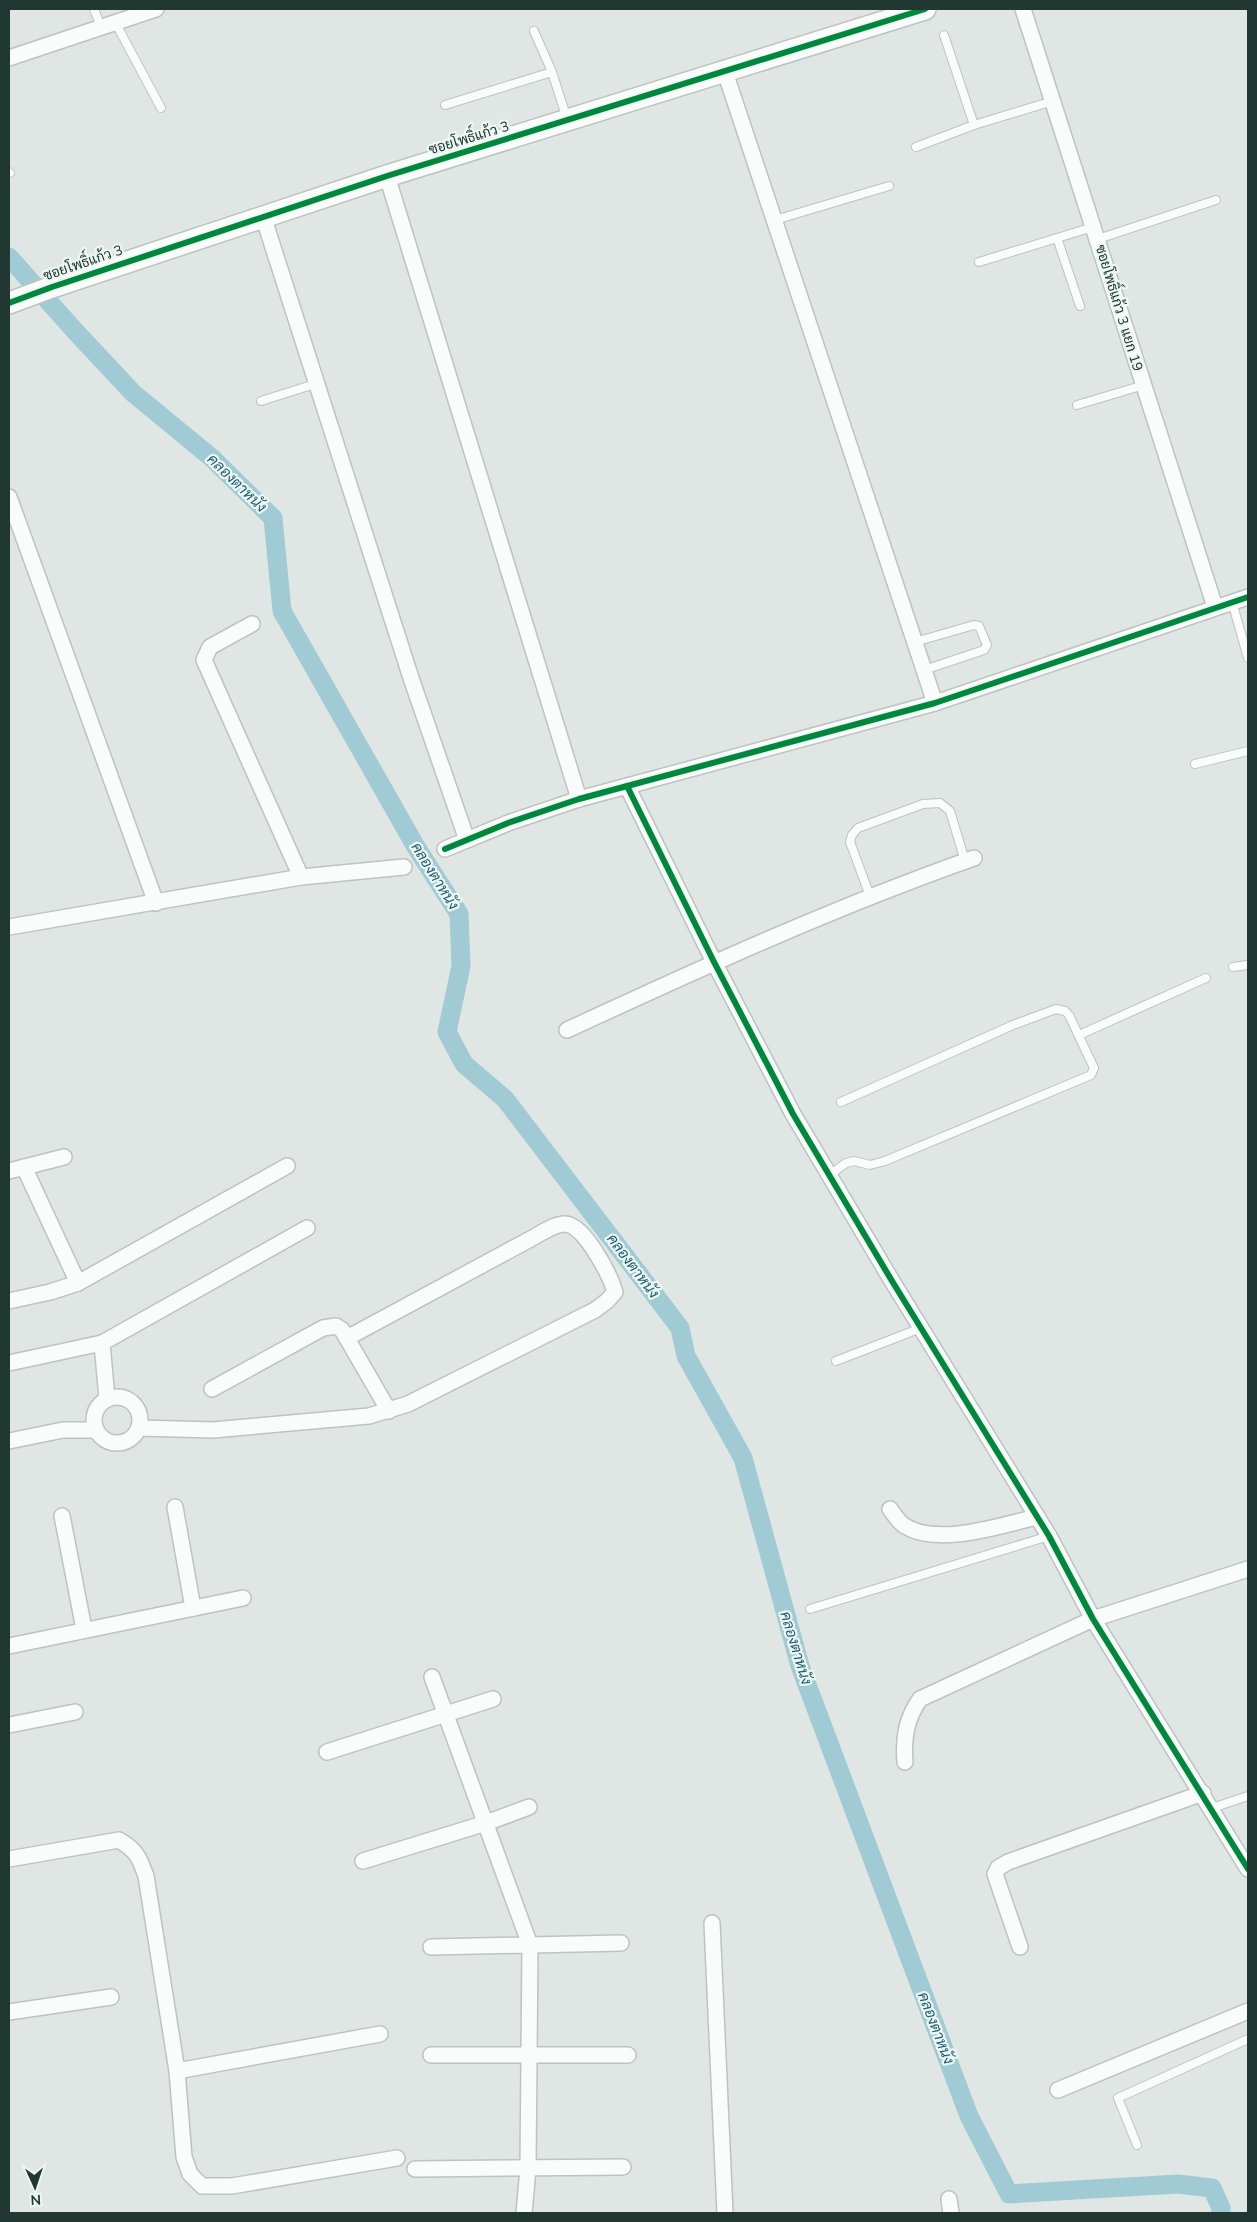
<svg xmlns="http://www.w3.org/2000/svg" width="1257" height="2222" viewBox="0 0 1257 2222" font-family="'Nunito Sans',Sarabun,sans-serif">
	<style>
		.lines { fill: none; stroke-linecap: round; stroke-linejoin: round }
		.canal { stroke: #a1cbd4; stroke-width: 19 }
		.lane-casing { stroke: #bdc3c0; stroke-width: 10 }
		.street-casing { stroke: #bdc3c0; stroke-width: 18 }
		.secondary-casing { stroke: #bcc4c1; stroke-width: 24 }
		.lane { stroke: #fafbfb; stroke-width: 8 }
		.street { stroke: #fafbfb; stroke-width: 15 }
		.secondary { stroke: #fafbfb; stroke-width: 21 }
		.cycleway-casing { stroke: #edf6f2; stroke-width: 9 }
		.cycleway { stroke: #00873e; stroke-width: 6 }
		.labels { text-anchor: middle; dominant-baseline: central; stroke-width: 4.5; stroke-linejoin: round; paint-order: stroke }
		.street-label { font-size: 14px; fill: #203732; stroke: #edf6f2 }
		.water-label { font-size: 15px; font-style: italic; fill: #1d5f71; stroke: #edf6f2 }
	</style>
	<rect width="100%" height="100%" fill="#e0e6e3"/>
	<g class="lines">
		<!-- canal -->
		<path class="canal" d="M9,257L75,331L133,393L212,458L273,518L282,611L416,847L459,914L461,966L447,1032L464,1064L505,1099L680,1328L686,1356L743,1458L800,1666L969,2116L1009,2194L1178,2184L1212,2188L1221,2208V2213"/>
		<!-- lane casing -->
		<g class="lane-casing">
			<g id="lane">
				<path d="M94,9L101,27"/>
				<path d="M115,22L161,108"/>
				<path d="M534,31L552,72L567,119"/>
				<path d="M944,35L974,125"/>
				<path d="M445,105L552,72"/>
				<path d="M916,147L974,125L1053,101"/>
				<path d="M9,172L10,173"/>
				<path d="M775,220L889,186"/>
				<path d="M1057,238L1080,306"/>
				<path d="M1098,239L1216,200"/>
				<path d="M979,262L1093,227"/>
				<path d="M261,401L318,383"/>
				<path d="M1077,405L1144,385"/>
				<path d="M1232,602L1248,658"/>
				<path d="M915,642L974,625L979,626L987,645L984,650L924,670"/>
				<path d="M1195,764L1248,751"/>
				<path d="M870,896L850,842L852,835L858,828L923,804L940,803L950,811L965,861"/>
				<path d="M1233,967L1248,965"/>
				<path d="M1079,1035L1206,978"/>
				<path d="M831,1174L846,1163L854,1161L870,1165L885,1161L1091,1075L1094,1068L1069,1015L1065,1011L1056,1009L1013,1025L841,1102"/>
				<path d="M836,1361L921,1328"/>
				<path d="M810,1609L1049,1536"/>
				<path d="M1212,1808L1248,1796"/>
				<path d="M1137,2145L1118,2098L1248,2039"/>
			</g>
		</g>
		<!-- street casing -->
		<g class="street-casing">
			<g id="street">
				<path d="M1023,9L1215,607"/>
				<path d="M9,58L156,9"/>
				<path d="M725,72L935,703"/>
				<path d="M387,176L579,799"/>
				<path d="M263,216L411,678L467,840"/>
				<path d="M9,497L156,903"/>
				<path d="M252,624L210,647L204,660L301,877"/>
				<path d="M627,786L714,962L793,1114L892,1281L1049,1536L1093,1619L1248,1869"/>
				<path d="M445,849L508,823L579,799L935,703L1248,597"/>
				<path d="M9,927L301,877L404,867"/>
				<path d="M567,1030C701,968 835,907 974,858"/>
				<path d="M24,1167L78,1283"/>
				<path d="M9,1171L64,1157"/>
				<path d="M9,1301L50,1292L78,1283L287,1166"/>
				<path d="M102,1343L107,1399"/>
				<path d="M9,1363L102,1343L307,1228"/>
				<path d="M212,1389L323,1328L336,1326L342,1330L389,1411"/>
				<circle cx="117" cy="1420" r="23"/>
				<path d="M139,1428L213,1430L369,1416L408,1404L595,1310L607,1301L615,1292C610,1275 584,1224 565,1224C555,1224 545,1231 536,1236L347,1338"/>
				<path d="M9,1441L63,1430H96"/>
				<path d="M175,1507L193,1608"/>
				<path d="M890,1509C894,1514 899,1523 905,1526C938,1547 1002,1525 1037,1517"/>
				<path d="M62,1516L84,1629"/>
				<path d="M9,1646L243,1598"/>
				<path d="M432,1677L530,1945L528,2169L524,2213"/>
				<path d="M9,1725L75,1712"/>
				<path d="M327,1752L493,1699"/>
				<path d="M905,1762C903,1739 906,1719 920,1699L1093,1619L1248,1569"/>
				<path d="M9,1859L119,1840C137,1851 139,1857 146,1876L177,2071L184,2157L190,2174L202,2186H232L397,2158"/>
				<path d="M363,1861L486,1823L529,1807"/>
				<path d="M712,1923L725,2213"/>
				<path d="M431,1947L621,1943"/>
				<path d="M1020,1947L995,1874L998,1868L1008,1862L1203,1793"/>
				<path d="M9,2012L111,1997"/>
				<path d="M431,2055H628"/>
				<path d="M177,2071L380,2034"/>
				<path d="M1058,2090L1248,2011"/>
				<path d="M415,2169L623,2167"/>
				<path d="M949,2199L951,2213"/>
			</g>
		</g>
		<!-- secondary casing -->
		<g class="secondary-casing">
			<path id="secondary" d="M9,303L52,287L387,176L925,9"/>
		</g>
		<!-- lane -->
		<use href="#lane" class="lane"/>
		<!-- street -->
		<use href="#street" class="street"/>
		<!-- secondary -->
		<use href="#secondary" class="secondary"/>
		<!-- cycleway casing -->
		<g class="cycleway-casing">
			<g id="cycleway">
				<path d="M9,303L52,287L387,176L925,9"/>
				<path d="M627,786L714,962L793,1114L892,1281L1049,1536L1093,1619L1248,1869"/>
				<path d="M445,849L508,823L579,799L935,703L1248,597"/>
			</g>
		</g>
		<!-- cycleway -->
		<use href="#cycleway" class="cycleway"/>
	</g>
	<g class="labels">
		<!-- street labels -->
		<g class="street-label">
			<text transform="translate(469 138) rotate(-17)">ซอยโพธิ์แก้ว 3</text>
			<text transform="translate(83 263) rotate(-19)">ซอยโพธิ์แก้ว 3</text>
			<text transform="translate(1119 308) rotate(73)">ซอยโพธิ์แก้ว 3 แยก 19</text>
		</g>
		<!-- water labels -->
		<g class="water-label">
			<text transform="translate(237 483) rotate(44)">คลองตาหนัง</text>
			<text transform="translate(435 876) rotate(58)">คลองตาหนัง</text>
			<text transform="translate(633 1266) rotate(53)">คลองตาหนัง</text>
			<text transform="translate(796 1648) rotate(73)">คลองตาหนัง</text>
			<text transform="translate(936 2028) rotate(69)">คลองตาหนัง</text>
		</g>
	</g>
	<!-- border -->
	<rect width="1257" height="2222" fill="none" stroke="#203732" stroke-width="20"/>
	<!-- north arrow -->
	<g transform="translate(35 2187) rotate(177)" stroke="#edf6f2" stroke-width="4" paint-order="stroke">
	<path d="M0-4L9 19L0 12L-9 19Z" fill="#203732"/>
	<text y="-8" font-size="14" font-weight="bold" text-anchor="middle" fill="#203732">N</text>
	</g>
</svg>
